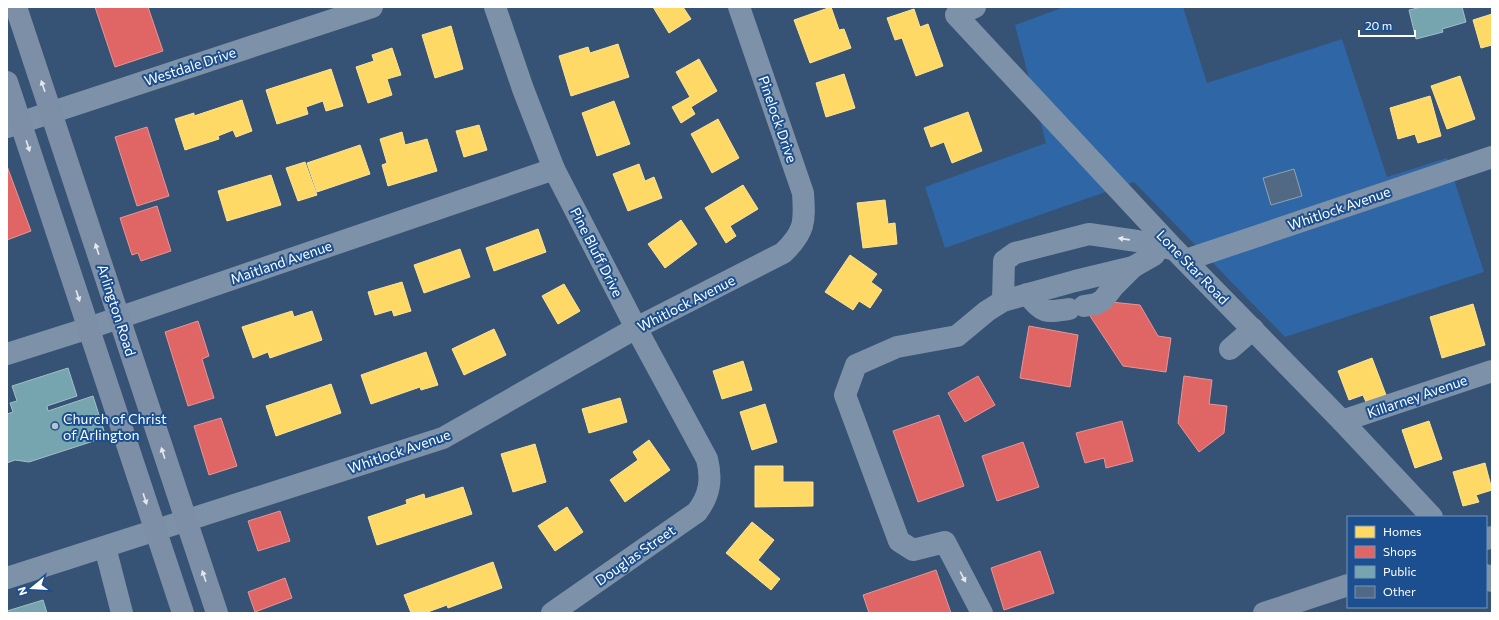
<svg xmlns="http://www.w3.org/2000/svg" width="1499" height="620" viewBox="0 0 1499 620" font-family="Commissioner,sans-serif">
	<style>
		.green { fill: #2f66a5 }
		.homes { fill: #ffd966; stroke: #ffe494 }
		.shops { fill: #e06666; stroke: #e99494 }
		.public { fill: #76a5af; stroke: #9fc0c7 }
		.building { fill: #526984; stroke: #92a2b6 }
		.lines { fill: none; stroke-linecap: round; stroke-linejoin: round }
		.minor { stroke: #7d92a8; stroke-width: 22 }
		.major { stroke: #7d8ea7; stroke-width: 22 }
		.oneway { fill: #e5e8ed }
		.oneway2 { fill: #e5e9ee }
		.poi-dot { fill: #b9c2ce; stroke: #1b4f8f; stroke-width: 1.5 }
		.labels { text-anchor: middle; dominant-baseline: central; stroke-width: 4; stroke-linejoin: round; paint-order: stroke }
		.street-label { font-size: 14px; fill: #fff; stroke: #1b4f8f }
		.poi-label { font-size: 14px; fill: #fff; stroke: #1b4f8f; text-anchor: start }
	</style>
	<rect width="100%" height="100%" fill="#365274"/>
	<!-- green -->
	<path class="green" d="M1064,7H1183L1207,83L1342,39L1387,177L1447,158L1484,272L1285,337L1134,182L945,248L925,187L1046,143L1015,25Z"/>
	<!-- homes -->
	<g class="homes">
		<path d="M653,7H683L691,19L669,33Z"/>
		<path d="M831,7L839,30L844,29L851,48L810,63L794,20Z"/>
		<path d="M914,9L920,27L928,24L943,66L916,76L902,38L895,40L887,18Z"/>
		<path d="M1492,14V45L1481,48L1473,20Z"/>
		<path d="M451,26L463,69L435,78L422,35Z"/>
		<path d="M618,44L629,77L571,96L559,56L588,47L590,53Z"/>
		<path d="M392,48L401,75L387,79L392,95L368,103L356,67L374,61L372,55Z"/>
		<path d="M699,59L717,91L691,107L695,114L681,123L672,107L690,97L676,72Z"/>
		<path d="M331,69L343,106L326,111L323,101L306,107L308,114L277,124L266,90Z"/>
		<path d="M844,74L855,108L826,117L816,83Z"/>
		<path d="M1460,76L1475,119L1447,129L1431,86Z"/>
		<path d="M1430,96L1441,136L1418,143L1415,134L1398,139L1390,108Z"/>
		<path d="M242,100L252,131L236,137L233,130L218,136L219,139L185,150L175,119L194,113V116Z"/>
		<path d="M614,101L630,144L597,156L582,113Z"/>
		<path d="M968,112L982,151L952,163L944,142L931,147L924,128Z"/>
		<path d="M718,119L739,158L712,173L691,134Z"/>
		<path d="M479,125L487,150L464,157L456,131Z"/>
		<path d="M402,132L405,145L427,139L437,171L388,186L382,165L387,163L380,139Z"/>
		<path d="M360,145L370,174L317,192L307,163Z"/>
		<path d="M305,162L317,195L298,201L286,168Z"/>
		<path d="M639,164L645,181L654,177L662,198L628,211L613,174Z"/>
		<path d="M271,175L281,205L227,221L218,191Z"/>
		<path d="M743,185L758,209L730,226L736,236L726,243L705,208Z"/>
		<path d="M885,200L888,224L895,223L897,244L863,248L857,203Z"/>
		<path d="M681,220L697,244L665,268L648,244Z"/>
		<path d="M538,229L546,252L494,271L486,248Z"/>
		<path d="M460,249L470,277L424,293L414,265Z"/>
		<path d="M850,255L877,274L871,282L882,290L870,308L859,301L853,310L825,292Z"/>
		<path d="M402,282L411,311L394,316L392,310L375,315L368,292Z"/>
		<path d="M564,284L580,311L558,324L542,296Z"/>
		<path d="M1473,304L1485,345L1442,358L1430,317Z"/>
		<path d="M292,311L294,317L312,311L322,340L270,358L268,352L253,358L242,327Z"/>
		<path d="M494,329L506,355L464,375L452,349Z"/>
		<path d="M426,352L438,385L421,390L420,387L371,404L361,375Z"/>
		<path d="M1372,358L1386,395L1366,402L1363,395L1349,400L1338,371Z"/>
		<path d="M743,361L752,390L722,399L713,371Z"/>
		<path d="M331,384L341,413L276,436L266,406Z"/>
		<path d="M620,398L627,422L589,433L582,409Z"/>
		<path d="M765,404L777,442L752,450L740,412Z"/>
		<path d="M1429,421L1442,459L1415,468L1402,430Z"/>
		<path d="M649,440L670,470L625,502L610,480L638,460L633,452Z"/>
		<path d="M535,444L546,482L513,492L501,454Z"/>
		<path d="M1485,463L1492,490L1476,495L1479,502L1463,506L1453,472Z"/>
		<path d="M755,466H783V482H813V506L755,507Z"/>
		<path d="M463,487L472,514L377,545L368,517L407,504L406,500L424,494L425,499Z"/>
		<path d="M567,507L583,532L555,551L538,526Z"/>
		<path d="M752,522L774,540L758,560L780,579L771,590L726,553Z"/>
		<path d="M493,562L502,588L448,608L447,605L425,613H411L404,595Z"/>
	</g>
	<!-- shops -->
	<g class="shops">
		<path d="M95,7H148L163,51L115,67Z"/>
		<path d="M147,127L169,196L137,206L115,137Z"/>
		<path d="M7,166L31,231L7,240Z"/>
		<path d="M157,206L171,251L141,261L138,253L132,255L120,218Z"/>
		<path d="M1111,302L1140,305L1158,336L1171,338L1166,372L1123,366L1090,316Z"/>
		<path d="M198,321L209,356L202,359L214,398L188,406L165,332Z"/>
		<path d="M1029,326L1078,335L1070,387L1020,378Z"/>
		<path d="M978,376L995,405L965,422L948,393Z"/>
		<path d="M1184,376L1212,380L1209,404L1227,406L1224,433L1199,452L1178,423Z"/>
		<path d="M939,415L964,486L918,502L893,431Z"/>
		<path d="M221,418L237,466L209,475L194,426Z"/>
		<path d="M1122,421L1133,461L1106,468L1104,458L1085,463L1076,433Z"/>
		<path d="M1023,442L1039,487L997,501L982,456Z"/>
		<path d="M280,511L290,541L258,551L248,521Z"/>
		<path d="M1040,551L1054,593L1004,610L991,568Z"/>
		<path d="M936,570L951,613H869L863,595Z"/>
		<path d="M285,578L292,598L255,612L248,592Z"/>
	</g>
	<!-- public -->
	<g class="public">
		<path d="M1422,7H1462L1466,22L1442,29L1443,32L1416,39L1409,10Z"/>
		<path d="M68,368L77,396L47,406L48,411L93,396L106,437L29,462L15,460L7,463V414L13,412L10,403L17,401L12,386Z"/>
		<path d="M43,600L47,613H7V611Z"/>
	</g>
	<!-- building -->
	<path class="building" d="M1294,169L1302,196L1271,205L1263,178Z"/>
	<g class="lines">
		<!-- minor -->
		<g class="minor">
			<path d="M495,7L523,89L554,169L636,328L707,459C712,479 710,495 697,512L552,613"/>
			<path d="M975,7L956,15L1174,249L1342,421L1432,517"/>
			<path d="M7,127L372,7"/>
			<path d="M1186,260L1492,157"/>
			<path d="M1027,294C1044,313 1043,313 1069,309"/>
			<path d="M1003,301L1004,261L1015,253L1089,234L1137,241L1172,249"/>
			<path d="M1084,306L1096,304L1103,300L1113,287L1133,267"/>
			<path d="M1230,349L1253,329"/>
			<path d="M7,354L89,328L554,169"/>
			<path d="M1342,421L1492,371"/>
			<path d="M105,547L122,613"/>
			<path d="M1486,575L1492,581"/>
			<path d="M7,578L443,438L636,328L783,253C805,232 805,222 803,193L739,7"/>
			<path d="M982,613L945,542L913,550L899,541L845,395L856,365L897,347L957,336L987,311L1003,301L1075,281L1133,267L1154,255L1158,246"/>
		</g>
		<!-- major -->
		<g class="major">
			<path d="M16,7L217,613"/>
			<path d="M7,82L183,613"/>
			<path d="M1486,539L1492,537"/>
			<path d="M1264,613L1348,585"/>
		</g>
	</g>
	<!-- one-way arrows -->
	<defs><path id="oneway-solid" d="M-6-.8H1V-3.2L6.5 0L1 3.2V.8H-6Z"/></defs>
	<g class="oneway">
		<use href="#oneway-solid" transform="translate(43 86) rotate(-109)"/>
		<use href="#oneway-solid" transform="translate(28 146) rotate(72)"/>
		<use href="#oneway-solid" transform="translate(97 249) rotate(-108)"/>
		<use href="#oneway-solid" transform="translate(78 296) rotate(72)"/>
		<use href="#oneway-solid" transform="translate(163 453) rotate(-108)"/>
		<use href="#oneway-solid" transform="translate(145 499) rotate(72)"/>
		<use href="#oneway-solid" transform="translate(204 576) rotate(-109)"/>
	</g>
	<g class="oneway2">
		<use href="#oneway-solid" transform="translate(1124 239) rotate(-172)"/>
		<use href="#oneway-solid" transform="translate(963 577) rotate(62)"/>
	</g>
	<!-- markers -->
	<circle class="poi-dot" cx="55" cy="426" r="4"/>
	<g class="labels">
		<!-- street labels -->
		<g class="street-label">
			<text transform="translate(190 66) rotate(-18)">Westdale Drive</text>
			<text transform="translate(778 119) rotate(71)">Pinelock Drive</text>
			<text transform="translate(1339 208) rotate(-19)">Whitlock Avenue</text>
			<text transform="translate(597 252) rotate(63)">Pine Bluff Drive</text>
			<text transform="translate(281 262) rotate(-19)">Maitland Avenue</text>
			<text transform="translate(1193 267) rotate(46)">Lone Star Road</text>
			<text transform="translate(686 303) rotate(-27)">Whitlock Avenue</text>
			<text transform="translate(117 310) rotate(72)">Arlington Road</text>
			<text transform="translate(1417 396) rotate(-19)">Killarney Avenue</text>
			<text transform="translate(399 451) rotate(-19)">Whitlock Avenue</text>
			<text transform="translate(635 555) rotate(-35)">Douglas Street</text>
		</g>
		<!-- poi labels -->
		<g class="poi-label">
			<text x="63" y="418">Church of Christ<tspan x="63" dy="16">of Arlington</tspan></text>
		</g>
	</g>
	<!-- border -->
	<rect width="1499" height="620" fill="none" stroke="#ffffff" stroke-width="16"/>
	<!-- legend -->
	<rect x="1347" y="516" width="140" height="92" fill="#1b4f8f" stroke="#7695bc"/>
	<rect x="1355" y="526" width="20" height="12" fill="#ffd966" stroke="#7695bc"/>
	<text x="1383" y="536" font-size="12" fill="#ffffff">Homes</text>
	<rect x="1355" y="546" width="20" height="12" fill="#e06666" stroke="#7695bc"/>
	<text x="1383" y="556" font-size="12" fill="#ffffff">Shops</text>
	<rect x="1355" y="566" width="20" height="12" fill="#76a5af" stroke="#7695bc"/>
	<text x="1383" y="576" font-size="12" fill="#ffffff">Public</text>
	<rect x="1355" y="586" width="20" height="12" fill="#526984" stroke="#7695bc"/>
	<text x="1383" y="596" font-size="12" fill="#ffffff">Other</text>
	<!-- north arrow -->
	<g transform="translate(32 588) rotate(252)" stroke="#1b4f8f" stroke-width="3" paint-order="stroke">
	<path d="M0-3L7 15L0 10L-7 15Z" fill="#ffffff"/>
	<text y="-6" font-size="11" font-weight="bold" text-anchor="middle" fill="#ffffff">N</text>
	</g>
	<!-- scale -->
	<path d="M1359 30v6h56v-6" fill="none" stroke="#ffffff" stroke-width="2"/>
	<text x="1365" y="30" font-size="12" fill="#ffffff" stroke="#1b4f8f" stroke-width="3" paint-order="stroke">20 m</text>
</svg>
